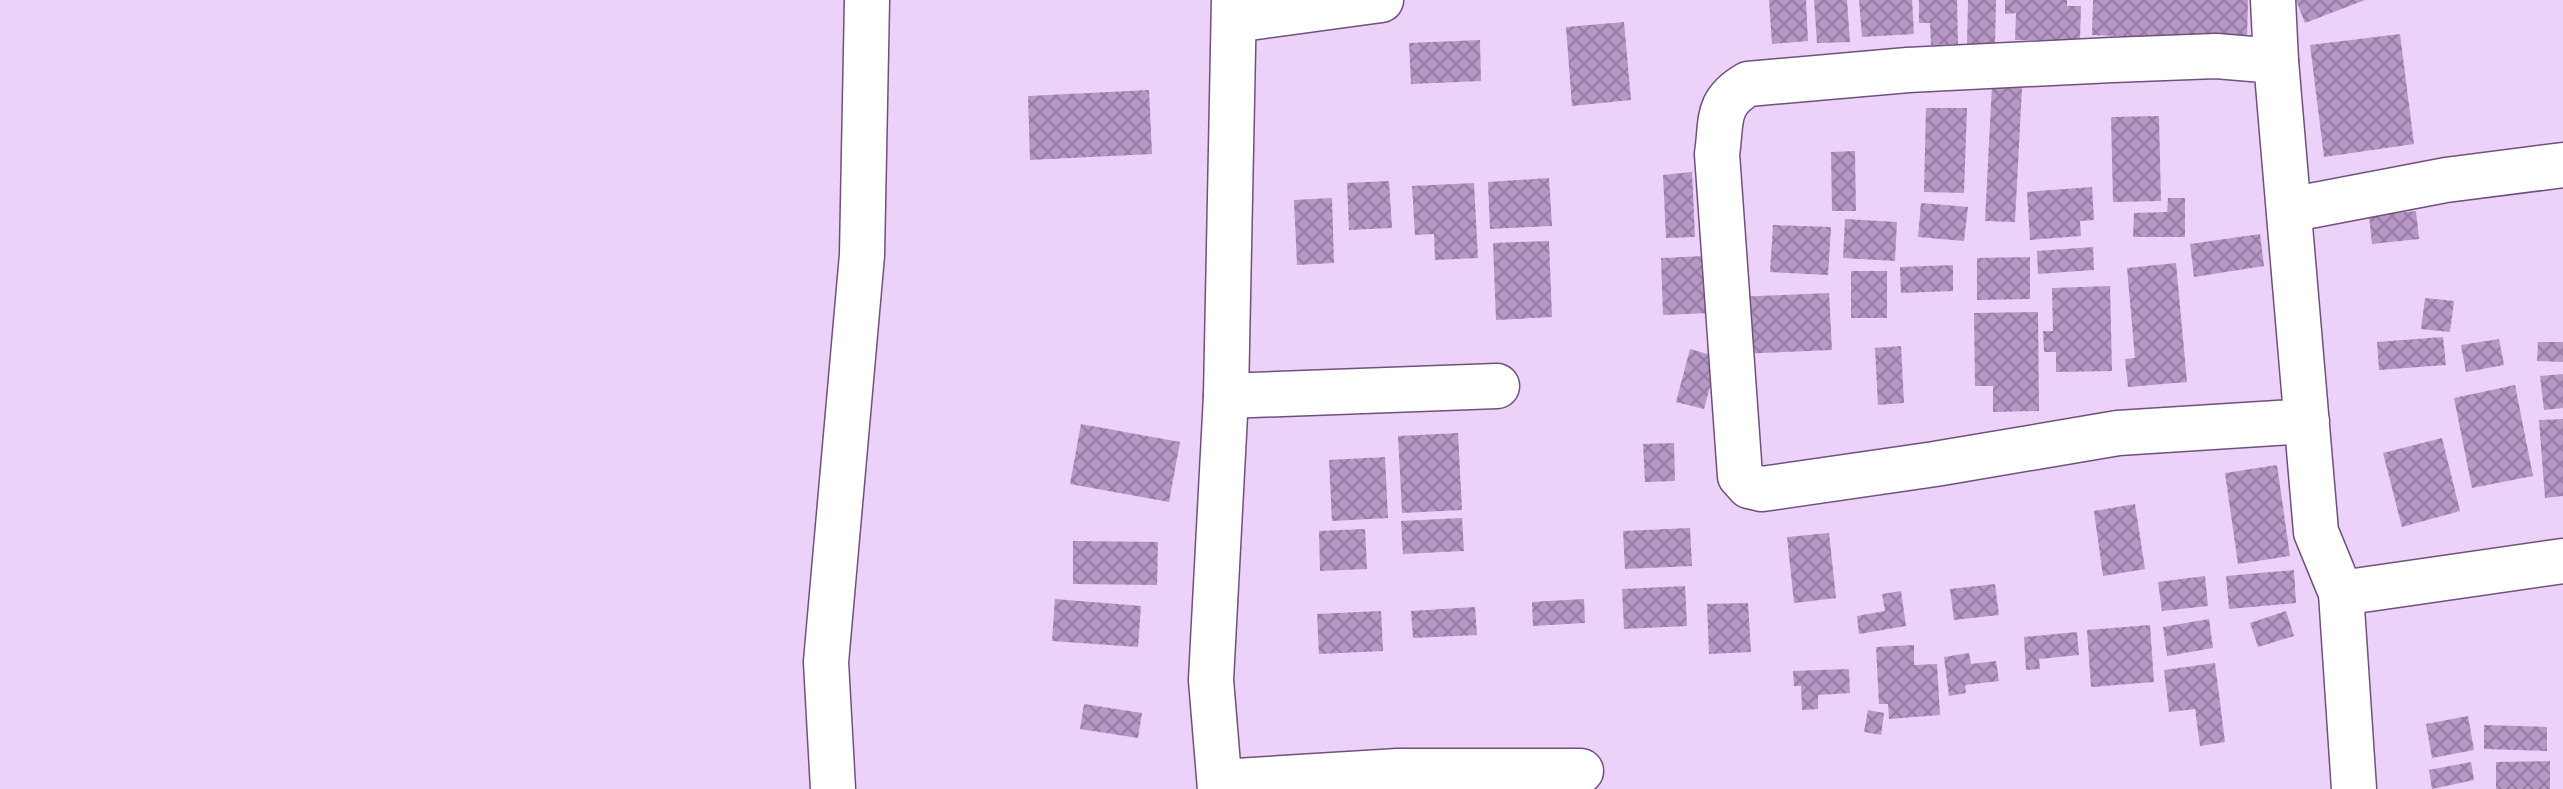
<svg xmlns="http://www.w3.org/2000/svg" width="2563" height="789" viewBox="0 0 2563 789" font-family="Ubuntu,sans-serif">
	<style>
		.building { fill: url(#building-cross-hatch) }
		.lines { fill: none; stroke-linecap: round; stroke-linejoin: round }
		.minor-casing { stroke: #6f517c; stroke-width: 47 }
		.minor { stroke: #fff; stroke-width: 44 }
	</style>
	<defs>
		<pattern id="building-cross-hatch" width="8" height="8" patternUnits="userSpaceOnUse" patternTransform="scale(2)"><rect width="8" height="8" fill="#b797c6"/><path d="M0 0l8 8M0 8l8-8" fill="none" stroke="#957ba2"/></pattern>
	</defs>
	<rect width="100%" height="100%" fill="#ecd1f9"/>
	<!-- building -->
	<g class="building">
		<path d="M1769,0H1806L1808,41L1772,44Z"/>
		<path d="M1814,0H1847L1850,42L1817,43Z"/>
		<path d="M1859,0H1912L1914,34L1862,37Z"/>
		<path d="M1919,0H1957L1958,44L1931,45L1930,23H1919Z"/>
		<path d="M1968,0H1996L1995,44L1967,45Z"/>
		<path d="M2005,0H2067V6H2081L2080,40H2015L2016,13L2005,14Z"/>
		<path d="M2093,0H2248L2247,41L2092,35Z"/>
		<path d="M2296,0H2365L2305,23Z"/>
		<path d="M1624,22L1631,100L1572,106L1566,27Z"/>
		<path d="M2400,34L2414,144L2324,157L2310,45Z"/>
		<path d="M1480,40L1481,81L1411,84L1409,43Z"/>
		<path d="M1992,85L2022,87L2015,222L1985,221Z"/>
		<path d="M1149,90L1152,154L1030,160L1028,96Z"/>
		<path d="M1926,108H1967L1964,193L1924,192Z"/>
		<path d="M2159,116L2161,201L2113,202L2111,117Z"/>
		<path d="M1855,151L1856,211H1832L1831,152Z"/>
		<path d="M1692,172L1695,237L1666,238L1663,175Z"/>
		<path d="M1549,178L1552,226L1490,229L1488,182Z"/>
		<path d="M1389,181L1392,228L1349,230L1347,183Z"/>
		<path d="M1474,183L1478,258L1435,260L1434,234L1415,235L1412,186Z"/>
		<path d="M2092,187L2094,220L2080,221L2081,236L2030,240L2027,192Z"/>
		<path d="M1332,198L1334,263L1297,265L1294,200Z"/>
		<path d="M2168,198H2185V237H2133L2134,213L2167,212Z"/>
		<path d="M1921,203L1968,207L1964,241L1918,237Z"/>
		<path d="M2416,211L2419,239L2372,244L2369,216Z"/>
		<path d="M1845,219L1897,222L1895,261L1843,258Z"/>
		<path d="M1773,225L1831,227L1828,275L1770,272Z"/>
		<path d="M2260,234L2264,266L2194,277L2190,244Z"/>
		<path d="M1549,241L1552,317L1496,320L1493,243Z"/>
		<path d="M2093,247L2094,270L2038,274L2037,251Z"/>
		<path d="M1705,256L1708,313L1663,315L1661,258Z"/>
		<path d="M2030,257V299L1977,300V258Z"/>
		<path d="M2176,263L2187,382L2128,387L2125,359L2135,358L2127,268Z"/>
		<path d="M1953,265V291L1901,293L1900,267Z"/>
		<rect x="1851" y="271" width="36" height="47"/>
		<path d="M2110,286L2112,371L2056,372V352H2044L2043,331H2053L2052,288Z"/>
		<path d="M1829,293L1832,350L1738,354L1736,297Z"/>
		<path d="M2425,298L2454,301L2450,332L2421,329Z"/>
		<path d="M2038,312L2039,411L1993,412V386H1975L1974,313Z"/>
		<path d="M2443,337L2446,365L2379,370L2377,342Z"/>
		<path d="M2499,339L2504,365L2466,372L2461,345Z"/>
		<path d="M2538,342H2563V362L2537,361Z"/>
		<path d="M1901,346L1904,403L1878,405L1875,348Z"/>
		<path d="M1690,349L1718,357L1704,409L1676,402Z"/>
		<path d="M2563,374V408L2544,410L2540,376Z"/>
		<path d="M2515,385L2533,476L2472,488L2454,398Z"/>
		<path d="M2563,419V496L2545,498L2539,420Z"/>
		<path d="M1081,424L1180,442L1169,502L1070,484Z"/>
		<path d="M1458,433L1462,510L1402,513L1398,436Z"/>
		<path d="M2442,438L2460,511L2402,527L2383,453Z"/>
		<path d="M1674,443L1675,481L1645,482L1643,444Z"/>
		<path d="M1385,457L1388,518L1332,521L1329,460Z"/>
		<path d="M2277,465L2290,556L2238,564L2225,473Z"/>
		<path d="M2135,504L2145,569L2103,576L2094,511Z"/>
		<path d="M1462,518L1464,551L1403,554L1401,521Z"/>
		<path d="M1690,528L1692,566L1625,569L1623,531Z"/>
		<path d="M1365,529L1367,569L1320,571L1319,531Z"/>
		<path d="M1829,533L1836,598L1794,603L1787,537Z"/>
		<path d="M1073,541L1158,542L1157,585L1073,584Z"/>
		<path d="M2294,570L2296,603L2229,609L2226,576Z"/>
		<path d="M2205,576L2208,606L2162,611L2158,582Z"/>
		<path d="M1995,584L1999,615L1954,620L1950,589Z"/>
		<path d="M1685,586L1687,626L1624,629L1622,589Z"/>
		<path d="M1901,591L1906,626L1859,634L1857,616L1885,611L1882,594Z"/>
		<path d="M1055,599L1141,606L1138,647L1052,641Z"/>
		<path d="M1584,599L1585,623L1533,626L1532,602Z"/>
		<path d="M1748,603L1751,652L1709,654L1707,604Z"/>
		<path d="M1475,607L1477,635L1413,638L1411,611Z"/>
		<path d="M1381,611L1383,651L1319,654L1317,614Z"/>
		<path d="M2286,611L2294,636L2258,647L2250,623Z"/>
		<path d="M2209,619L2213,648L2167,656L2163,627Z"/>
		<path d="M2150,625L2154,682L2091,687L2087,630Z"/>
		<path d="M2077,632L2079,655L2039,659L2040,669L2026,670L2024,637Z"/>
		<path d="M1914,645V665L1937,664L1940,715L1889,719L1888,704H1879L1876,647Z"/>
		<path d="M1969,653L1971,664L1996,661L1999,681L1965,685L1966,693L1949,696L1944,657Z"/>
		<path d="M2215,663L2225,742L2200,746L2195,709L2169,712L2164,670Z"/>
		<path d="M1849,669L1850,693L1818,695V709L1802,710L1801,686H1794L1793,671Z"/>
		<path d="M1084,704L1142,713L1138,738L1080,729Z"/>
		<path d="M1868,710L1884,713L1881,735L1864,732Z"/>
		<path d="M2468,716L2474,750L2432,758L2426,724Z"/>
		<path d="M2484,725L2547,727V751L2484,749Z"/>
		<path d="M2550,761V789H2496V762Z"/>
		<path d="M2471,762L2474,780L2432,789L2429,770Z"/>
	</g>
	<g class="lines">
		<!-- minor casing -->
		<g class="minor-casing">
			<g id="minor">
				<path d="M2273,0L2276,61"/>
				<path d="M1234,20L1381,0"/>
				<path d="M2289,210L2446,180L2563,165"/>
				<path d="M1226,396L1497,386"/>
				<path d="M2307,421L2118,433L1935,464L1762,489L1749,486L1740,476L1717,154C1722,121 1715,103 1748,84L1908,70L2112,60L2216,56L2276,61L2316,532L2341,593L2354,789"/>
				<path d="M2341,593L2563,561"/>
				<path d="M1220,782L1398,771H1581"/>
				<path d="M833,789L826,662L862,255L867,0"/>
				<path d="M1220,789L1211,680L1226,396L1234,0"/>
			</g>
		</g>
		<!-- minor -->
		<use href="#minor" class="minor"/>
	</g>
</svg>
